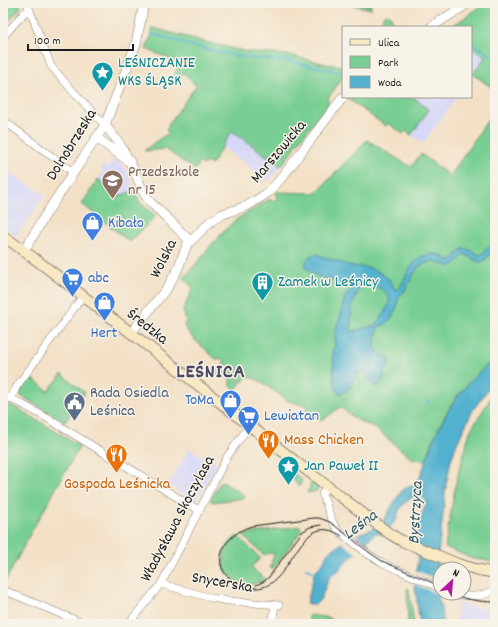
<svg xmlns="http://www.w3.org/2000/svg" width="498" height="627" font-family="Dekko,sans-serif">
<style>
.built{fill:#d7d7f8}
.green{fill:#79cf93;stroke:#4a7658}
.forest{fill:#62b27d;stroke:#3f674c}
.water{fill:#51b1cf;stroke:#366676;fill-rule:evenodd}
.pier{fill:#f3e1c7}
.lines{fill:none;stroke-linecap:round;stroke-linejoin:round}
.stream{stroke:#51b1cf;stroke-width:2}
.minor-casing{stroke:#887e72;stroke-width:8}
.tertiary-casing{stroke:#887e72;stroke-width:10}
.secondary-casing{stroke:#887e72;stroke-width:12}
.minor{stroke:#fff;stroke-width:7}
.tertiary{stroke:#fff;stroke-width:9}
.secondary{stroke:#f8e8c3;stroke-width:10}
.tram{stroke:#1c1c1c;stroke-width:1}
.labels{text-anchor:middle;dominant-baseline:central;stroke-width:3;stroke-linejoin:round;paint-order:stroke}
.culture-label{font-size:16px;fill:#0d838f;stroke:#f7f3e8;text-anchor:start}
.street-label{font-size:16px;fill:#1c1c1c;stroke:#f7f3e8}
.education-label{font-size:16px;fill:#785e54;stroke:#f7f3e8;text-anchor:start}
.shop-label{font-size:16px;fill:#366cbe;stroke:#f7f3e8;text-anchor:start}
.service-label{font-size:16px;fill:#4e5e75;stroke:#f7f3e8;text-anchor:start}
.food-label{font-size:16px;fill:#c56008;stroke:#f7f3e8;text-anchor:start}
.water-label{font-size:17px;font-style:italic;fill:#315864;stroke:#f7f3e8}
.district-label{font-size:20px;font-weight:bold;letter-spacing:1px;fill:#4d4962;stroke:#f7f3e8}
</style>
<rect width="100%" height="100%" fill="#f7f3e8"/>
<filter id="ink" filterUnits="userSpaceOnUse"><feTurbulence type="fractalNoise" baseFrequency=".025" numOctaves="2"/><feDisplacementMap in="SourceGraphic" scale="8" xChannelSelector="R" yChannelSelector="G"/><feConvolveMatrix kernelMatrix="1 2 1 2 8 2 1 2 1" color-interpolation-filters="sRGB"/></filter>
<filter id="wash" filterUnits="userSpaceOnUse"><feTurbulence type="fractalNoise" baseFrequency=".012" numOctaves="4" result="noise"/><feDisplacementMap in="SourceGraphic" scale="16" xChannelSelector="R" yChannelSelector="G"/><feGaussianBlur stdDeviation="0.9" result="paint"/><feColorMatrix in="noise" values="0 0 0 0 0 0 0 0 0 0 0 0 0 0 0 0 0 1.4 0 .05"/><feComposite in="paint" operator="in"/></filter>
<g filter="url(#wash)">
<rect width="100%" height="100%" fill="#f3e1c7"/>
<path class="built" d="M471 47 485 57 471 77Z
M413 97H457L423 143 411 135 429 110Z
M232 131 281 166 268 181 222 147Z
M114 159 125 168 140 203 156 216 130 242 82 204 101 175 102 172V168L103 165 108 168Z
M3 169 45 195 16 236 3 226Z
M189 449 217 464 196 501H195L168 485Z
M457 604 480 608 495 607V624H456Z"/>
<path class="green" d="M3 3H19L21 7 3 28Z
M486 3H495V90L473 74 485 57 471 47V27H451Z
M386 14C392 15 394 22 392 27H382L383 24 382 19 383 16Z
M153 28 201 41 248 52 288 55 326 64 343 66V77L328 98V105L296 145 294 149 281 166 232 131 211 165 206 162 204 165 199 162 195 170 165 149 144 151 155 142 169 133 166 130 169 126 168 125 196 86 183 73 177 81 173 79 180 63 146 49 151 36Z
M351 97H413L429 110 411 135 406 131 403 134 388 123 386 126 348 99Z
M495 109V359L490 363 458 395 446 414 436 434 426 461 411 458 374 427 363 423 353 417 340 407 324 419 320 420 304 412 308 406 288 401 260 381 247 376 243 382 224 367 225 366 224 363V361L221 358 218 359H216L192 337 184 326 186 321 183 310 193 288 184 278 214 242 234 221 270 199 273 201 278 196 275 194 277 192 316 193 367 140 411 167 421 154 450 176Z
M98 179 108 187 110 190 116 195H122L135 190 140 203 156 216 130 242 82 204Z
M222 367 241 383 235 390 230 385C231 380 229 378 225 376L220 377 217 374Z
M62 374 85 393 65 422 21 396C20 388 25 383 30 377L48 391Z
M495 394V562L473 559 445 547 456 482 470 431 492 396Z
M3 402 17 408 80 446 52 495V496L31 532 4 584Z
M294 473 302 480 300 486 297 485 292 476Z
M311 480 319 485 317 491 308 493 307 492 310 487Z
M221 481 245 496 244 498 212 502 211 499Z
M300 526 301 531 273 569 270 568 274 554 269 553 264 555 242 535Z
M238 536 260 558 251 568 265 579C235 599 204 557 238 536Z
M407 588 409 589 414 624H408Z
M309 615 330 618 332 624H309Z"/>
<path class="forest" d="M342 3H371V9Z"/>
<path class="water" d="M495 240V247L485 260 480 262 476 261 465 254 454 265 451 267 434 261 423 264 418 267 404 292 398 298C398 306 394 317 387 323 386 324 383 325 381 326H380L377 330 378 331C374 338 376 340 375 347L379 353 390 359 388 368 384 371C385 377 382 381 378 386H373C368 381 370 373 362 371L358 373 350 388 342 393H340L337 391 334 382 333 354 335 343V330L340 318 345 296 352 288 353 283 344 285 315 275 307 269 305 265C307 259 309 255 316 254L351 266 370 268 377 271 389 279 393 287 397 290C402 287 402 282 405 277 411 264 423 250 439 255 442 256 446 259 450 261L452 260 462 249C469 247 474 253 481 255ZM361 284C372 285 391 288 389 303 387 311 378 322 374 327L372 326 353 331 351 329 352 305Z
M495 359V383L491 385 473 410 457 443 451 460 447 480 446 484 443 515 437 562 438 596 441 607 443 624H420L415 587 418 556V525L426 503C425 502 423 498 422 497 415 491 399 507 398 514 397 516 397 518 397 520L391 526 383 536 379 534 376 533 367 541V544L353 555 336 573 330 576 320 600 315 605 307 603 314 574 317 569 323 563 327 553 356 535 372 529 381 522 386 517 393 504 401 492 408 486H416C424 469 429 451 436 434 450 404 468 379 495 359Z"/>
<path class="pier" d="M354 534 369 545 357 554 341 542Z
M415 570 439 580 440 595 414 584Z"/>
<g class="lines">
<path class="stream" d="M445 27 449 26 450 27
M152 34 193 46 246 58 290 61 320 68 343 72
M471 42 495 58
M427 402 429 403
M306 568 317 574"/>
</g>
</g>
<g filter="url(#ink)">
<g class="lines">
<defs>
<path id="minor" d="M27 3 51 66 70 88 97 117 105 125
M3 37 24 13 30 10
M3 120 74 173
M3 395 20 403 45 417 193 507 200 510
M11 399 17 386 83 296
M327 487 322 493 332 521 337 529 341 533 368 554 381 562 398 570 440 588
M161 584 212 598 228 601 279 605
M3 590 85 624
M453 593C469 598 481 597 495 590
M128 624 161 584 227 457 249 426
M272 624 275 605"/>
<path id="tertiary" d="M431 27 469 3
M105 125 119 143 130 162 144 193 150 202 165 216 190 241
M97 138 127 160
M24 250 38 228 44 217 105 125 136 44 144 3
M131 333 167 288 177 271 187 245 211 221 223 214 247 206 269 192 283 176 343 97"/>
<path id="secondary" d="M3 236C44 264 82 296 122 326 212 395 299 466 390 534L402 541 458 564 475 569 495 573"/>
</defs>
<use href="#minor" class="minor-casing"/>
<use href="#tertiary" class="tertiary-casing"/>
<use href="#secondary" class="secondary-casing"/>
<use href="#minor" class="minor"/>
<use href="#tertiary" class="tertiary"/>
<use href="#secondary" class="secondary"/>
<path class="tram" d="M342 536C300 508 294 579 263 587 256 589 249 588 242 585 205 571 221 535 252 526L314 518H319L330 522 370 553 382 561 440 586
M256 585 263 582 269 577 302 532 310 527 321 525
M449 593C464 599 479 602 495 602"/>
</g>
</g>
<defs>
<symbol id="sight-pin" viewBox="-11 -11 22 30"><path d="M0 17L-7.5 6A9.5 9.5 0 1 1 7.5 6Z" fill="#0f9aa8" stroke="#f7f3e8"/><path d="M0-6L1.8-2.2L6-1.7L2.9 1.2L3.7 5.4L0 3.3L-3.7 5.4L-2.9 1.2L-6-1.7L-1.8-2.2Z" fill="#fff"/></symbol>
<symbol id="school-pin" viewBox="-11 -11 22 30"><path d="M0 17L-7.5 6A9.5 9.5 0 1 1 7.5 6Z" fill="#8d6e63" stroke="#f7f3e8"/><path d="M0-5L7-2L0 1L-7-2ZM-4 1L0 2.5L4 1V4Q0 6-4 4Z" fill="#fff"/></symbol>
<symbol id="shop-pin" viewBox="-11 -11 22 30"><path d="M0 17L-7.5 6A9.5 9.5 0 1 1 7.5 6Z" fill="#3f7fe0" stroke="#f7f3e8"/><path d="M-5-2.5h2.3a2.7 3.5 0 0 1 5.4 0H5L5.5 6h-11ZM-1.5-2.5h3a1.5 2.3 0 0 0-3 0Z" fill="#fff"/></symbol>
<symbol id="supermarket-pin" viewBox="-11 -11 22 30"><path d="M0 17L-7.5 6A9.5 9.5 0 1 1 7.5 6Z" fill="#3f7fe0" stroke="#f7f3e8"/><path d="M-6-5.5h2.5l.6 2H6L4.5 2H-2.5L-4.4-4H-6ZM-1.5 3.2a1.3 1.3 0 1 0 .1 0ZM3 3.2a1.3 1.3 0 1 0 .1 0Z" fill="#fff"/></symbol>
<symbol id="building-pin" viewBox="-11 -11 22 30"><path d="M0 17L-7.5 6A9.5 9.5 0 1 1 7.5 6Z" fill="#0f9aa8" stroke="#f7f3e8"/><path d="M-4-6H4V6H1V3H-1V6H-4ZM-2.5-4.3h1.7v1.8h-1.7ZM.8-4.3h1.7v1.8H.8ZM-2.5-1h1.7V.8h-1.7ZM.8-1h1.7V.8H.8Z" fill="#fff"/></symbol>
<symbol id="civic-pin" viewBox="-11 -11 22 30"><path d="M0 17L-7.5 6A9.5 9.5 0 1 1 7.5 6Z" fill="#5c6f8a" stroke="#f7f3e8"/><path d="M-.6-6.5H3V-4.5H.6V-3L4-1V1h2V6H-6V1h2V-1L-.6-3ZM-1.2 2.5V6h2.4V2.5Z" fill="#fff"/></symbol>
<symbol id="restaurant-pin" viewBox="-11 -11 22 30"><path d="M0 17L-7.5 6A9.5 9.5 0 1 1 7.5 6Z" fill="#e8710a" stroke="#f7f3e8"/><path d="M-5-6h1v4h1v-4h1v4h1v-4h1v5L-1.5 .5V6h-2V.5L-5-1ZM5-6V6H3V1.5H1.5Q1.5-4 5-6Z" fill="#fff"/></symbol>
</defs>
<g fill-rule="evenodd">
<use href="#sight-pin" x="90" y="60" width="25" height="34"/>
<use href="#school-pin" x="100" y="168" width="25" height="34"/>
<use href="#shop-pin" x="80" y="210" width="25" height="34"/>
<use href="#supermarket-pin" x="60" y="266" width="25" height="34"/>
<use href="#building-pin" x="250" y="270" width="25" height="34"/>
<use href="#shop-pin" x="92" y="290" width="25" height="34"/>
<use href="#shop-pin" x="218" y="388" width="25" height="34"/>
<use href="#civic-pin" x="62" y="390" width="25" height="34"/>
<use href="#supermarket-pin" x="236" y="404" width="25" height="34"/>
<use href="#restaurant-pin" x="256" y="428" width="25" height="34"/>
<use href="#restaurant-pin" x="104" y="442" width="25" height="34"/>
<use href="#sight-pin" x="276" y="454" width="25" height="34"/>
</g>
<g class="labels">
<g class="culture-label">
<text x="118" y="63">LEŚNICZANIE<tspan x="118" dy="18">WKS ŚLĄSK</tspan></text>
<text x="278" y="282">Zamek w Leśnicy</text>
<text x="304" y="466">Jan Paweł II</text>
</g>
<g class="street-label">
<text transform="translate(72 145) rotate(-58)">Dolnobrzeska</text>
<text transform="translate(279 152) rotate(-50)">Marszowicka</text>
<text transform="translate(164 259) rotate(-63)">Wolska</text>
<text transform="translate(147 327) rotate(38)">Średzka</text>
<text transform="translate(178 519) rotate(-62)">Władysława Skoczylasa</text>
<text transform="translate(222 583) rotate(10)">Snycerska</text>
</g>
<g class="education-label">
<text x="128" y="172">Przedszkole<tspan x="128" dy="18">nr 15</tspan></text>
</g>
<g class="shop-label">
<text x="108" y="223">Kibało</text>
<text x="88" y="278">abc</text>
<text x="104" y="333" text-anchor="middle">Hert</text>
<text x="214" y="400" text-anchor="end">ToMa</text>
<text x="264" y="416">Lewiatan</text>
</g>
<g class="service-label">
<text x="90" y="393">Rada Osiedla<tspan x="90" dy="18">Leśnica</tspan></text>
</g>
<g class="food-label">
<text x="284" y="440">Mass Chicken</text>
<text x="117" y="484" text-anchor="middle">Gospoda Leśnicka</text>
</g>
<g class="water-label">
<text transform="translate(417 513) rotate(-87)">Bystrzyca</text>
<text transform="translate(361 526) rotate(-37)">Leśna</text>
</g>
<g class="district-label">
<text x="211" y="373">LEŚNICA</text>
</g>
</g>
<rect width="498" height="627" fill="none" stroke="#f7f3e8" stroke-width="16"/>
<rect x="342" y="26" width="130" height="72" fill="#f7f3e8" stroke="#9f9d96"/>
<rect x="350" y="39" width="20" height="6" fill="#f8e8c3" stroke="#9f9d96"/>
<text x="378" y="46" font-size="12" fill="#1c1c1c">Ulica</text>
<rect x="350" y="56" width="20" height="12" fill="#79cf93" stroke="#9f9d96"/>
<text x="378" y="66" font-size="12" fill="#1c1c1c">Park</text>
<rect x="350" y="76" width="20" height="12" fill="#51b1cf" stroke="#9f9d96"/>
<text x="378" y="86" font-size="12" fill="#1c1c1c">Woda</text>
<g transform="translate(452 581) rotate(26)"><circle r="19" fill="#f7f3e8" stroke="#9f9d96"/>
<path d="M0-3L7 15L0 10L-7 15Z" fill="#b5179e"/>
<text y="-6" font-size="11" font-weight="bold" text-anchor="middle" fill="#1c1c1c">N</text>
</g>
<path d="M28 44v6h105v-6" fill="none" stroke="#1c1c1c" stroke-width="2"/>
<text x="34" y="44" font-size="12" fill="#1c1c1c" stroke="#f7f3e8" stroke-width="3" paint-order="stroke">100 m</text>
</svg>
